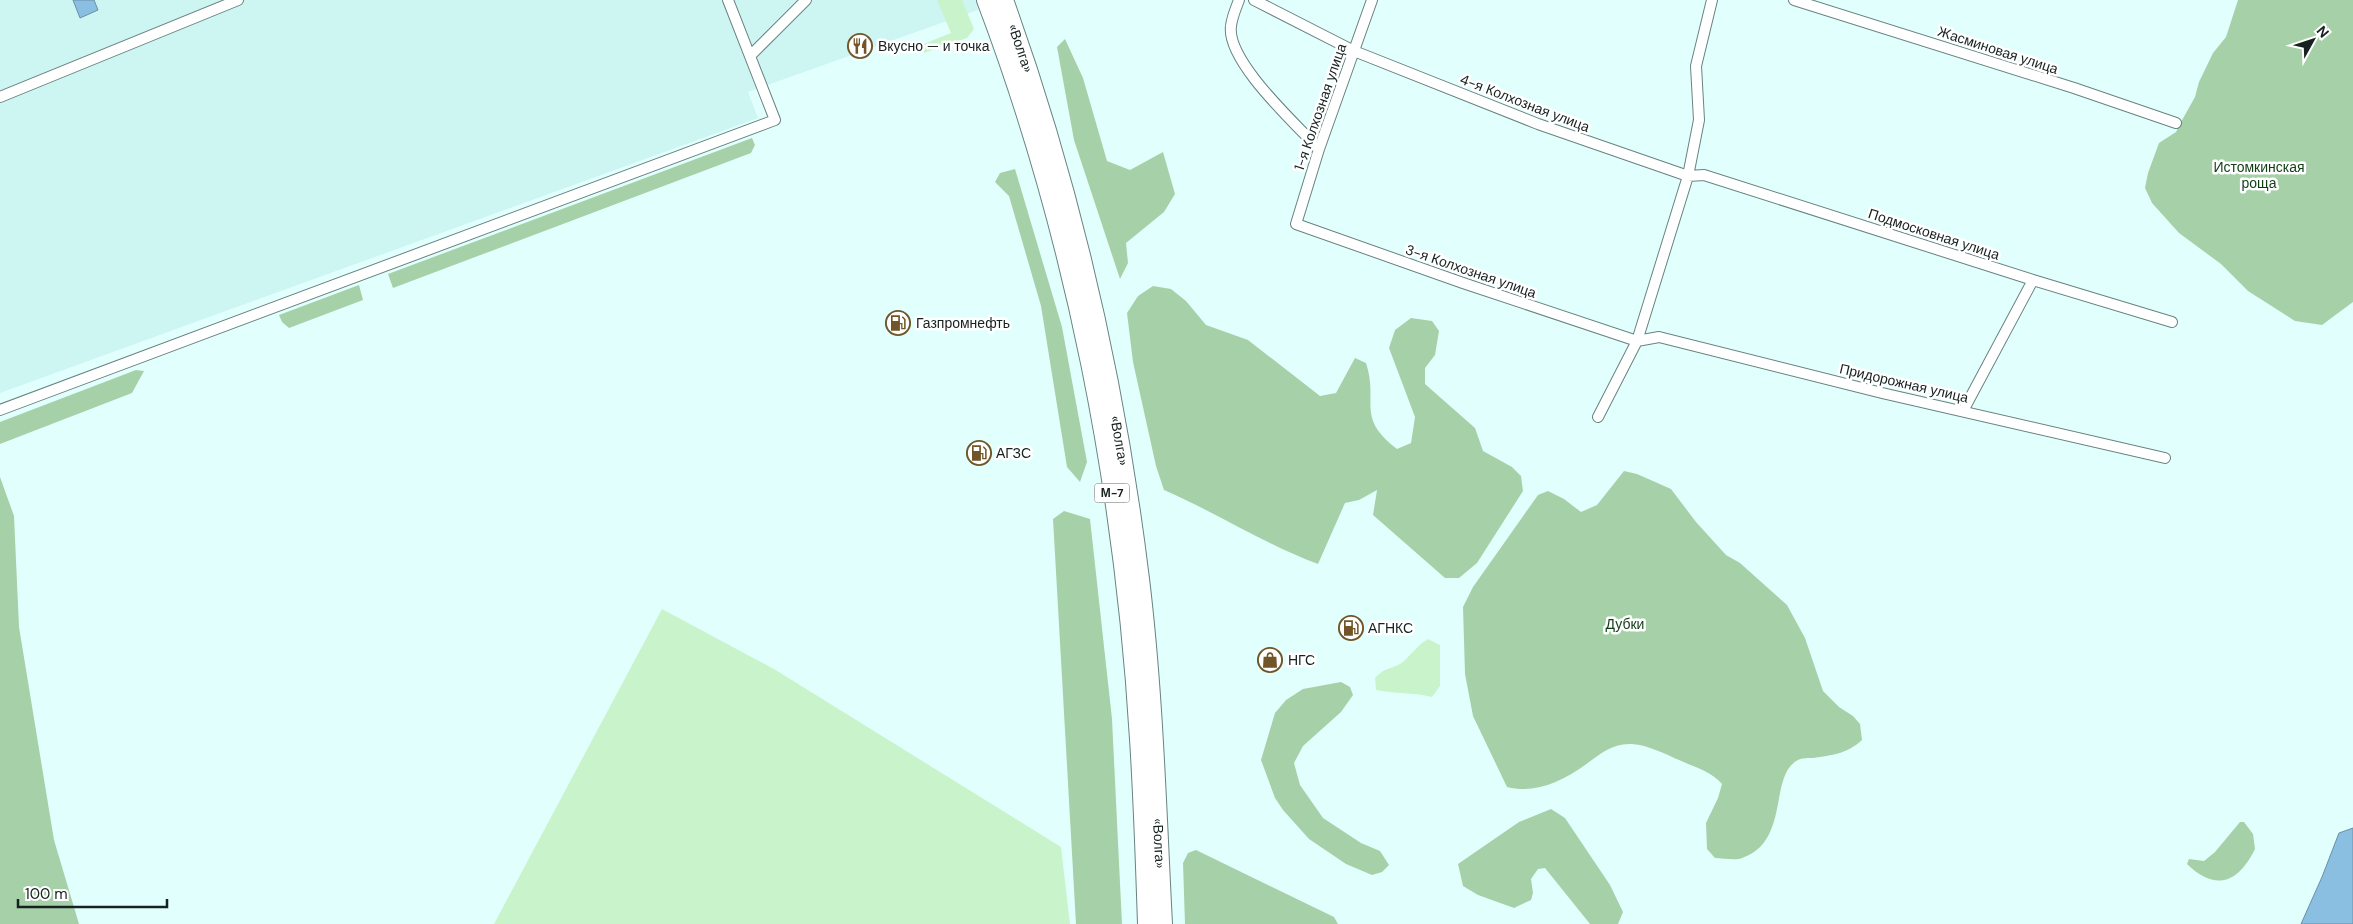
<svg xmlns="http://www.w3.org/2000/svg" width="2353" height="924" font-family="'DM Sans',sans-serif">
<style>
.built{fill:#cdf5f2}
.green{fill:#c9f4cb}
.forest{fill:#a6d1a8}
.water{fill:#8bbfe1;stroke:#6890a7}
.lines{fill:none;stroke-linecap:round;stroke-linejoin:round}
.street-casing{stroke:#688381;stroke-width:12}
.highway-casing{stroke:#688381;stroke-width:20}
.street{stroke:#fff;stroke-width:10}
.highway{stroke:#fff;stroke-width:18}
.labels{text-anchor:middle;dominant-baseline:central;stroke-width:5;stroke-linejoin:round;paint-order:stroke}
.shield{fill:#fff;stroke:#5c6463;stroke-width:1}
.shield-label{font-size:12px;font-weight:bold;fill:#162120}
.poi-label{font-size:14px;fill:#162120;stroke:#fff;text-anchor:start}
.street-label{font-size:14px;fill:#162120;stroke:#fff}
.park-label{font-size:14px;fill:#0f3d16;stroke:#fff}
</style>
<rect width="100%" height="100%" fill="#e1fffd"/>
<path class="built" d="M0 0H983L986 7 748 92 758 118 0 393Z"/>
<path class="green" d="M937 0H962L974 29 967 38 924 53 921 45 951 33Z
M662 609 774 669 1061 847 1070 924H494Z
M1428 639 1440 645V686L1432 697C1413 692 1395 694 1376 690L1375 678C1386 667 1388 670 1400 664 1410 657 1417 645 1428 639Z"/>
<path class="forest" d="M2238 0H2353V302L2322 325 2295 321 2248 291 2221 264 2179 233 2152 203 2145 188 2148 173 2159 143 2176 132 2181 122 2195 97 2199 82 2213 53 2226 37Z
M1065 39 1083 78 1107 161 1130 170 1163 152 1175 194 1164 212 1126 243 1128 263 1120 279 1074 140 1057 47Z
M752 138 755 145 751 153 393 288 388 274Z
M1015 169 1062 327 1087 462 1080 482 1067 467 1041 306 1009 196 995 182 1000 173Z
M359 285 363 300 289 328 282 322 279 315Z
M1153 286 1171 289 1186 301 1206 325 1248 340 1320 396 1336 393 1355 358 1366 363C1379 403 1355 417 1397 449L1411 443 1415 417 1389 348 1395 330 1411 318 1432 321 1439 331 1435 355 1425 368V384L1475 428 1483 451 1512 467 1521 476 1523 491 1477 563 1459 578H1445L1373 515 1377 490 1359 500 1345 503 1318 564C1264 544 1217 513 1164 490L1156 466 1133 362 1127 313 1138 296Z
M136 370 144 371 132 393 0 444V422Z
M1624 471 1637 474 1671 489 1696 522 1726 555 1740 563 1787 605 1805 638 1823 691 1839 707 1853 716 1860 724 1862 740C1847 754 1832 755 1813 758 1809 758 1802 758 1798 760 1768 775 1791 841 1742 858 1735 861 1723 858 1715 858L1707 849 1706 823 1718 798 1722 784C1711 771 1694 767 1679 760 1665 754 1648 745 1632 744 1612 743 1600 754 1585 765 1561 782 1535 794 1507 787L1473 716 1465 674 1463 607 1473 587 1538 495 1548 491 1564 499 1581 512 1597 505Z
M0 477 14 516 19 627 54 840 79 924H0Z
M1064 511 1090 519 1112 719 1122 924H1076L1053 519Z
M1341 682 1350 687 1353 695 1341 712 1303 746 1294 763 1300 785 1323 818 1361 843 1380 851 1389 865 1382 872 1372 875 1346 864 1309 839 1283 810 1275 798 1261 760 1275 713 1286 700 1303 689Z
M1551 809 1565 818 1610 885 1623 912 1618 924H1590L1545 868 1538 869 1531 879 1533 893 1531 900 1514 908 1478 895 1463 886 1458 864 1519 822Z
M2240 822H2244L2253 834 2255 849C2238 883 2216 892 2187 864L2189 859 2204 861 2215 852Z
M1196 850 1334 917 1338 924H1185L1183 863 1188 853Z"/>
<path class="water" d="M73 0H94L98 10 80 18Z
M2353 828V924H2301L2322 877 2339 833Z"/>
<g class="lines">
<defs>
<path id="street" d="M1239 0C1236 8 1232 17 1231 26 1226 61 1296 124 1319 149
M1254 0 1354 51 1538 124 1688 176 1704 175 2033 280 2172 322
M1372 0 1319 149 1296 224 1463 283 1637 341 1659 337 1882 393 2165 458
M1794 0 2074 88 2176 123
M750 56 806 0
M0 97 238 0
M0 410 775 120 728 0
M1963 411 2033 280
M1598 417 1637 341 1688 176 1699 120 1696 66 1712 0"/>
<g id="highway">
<path d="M986 0C1075 235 1124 489 1139 739 1143 801 1145 863 1147 924"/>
<path id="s1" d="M1004 0C1071 186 1116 383 1140 579 1154 694 1157 809 1163 924"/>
</g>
</defs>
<use href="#street" class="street-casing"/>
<use href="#highway" class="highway-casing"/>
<use href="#street" class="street"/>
<use href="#highway" class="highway"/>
</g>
<defs>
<symbol id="restaurant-ring" viewBox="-11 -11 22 22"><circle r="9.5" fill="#fff" stroke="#715528" stroke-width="1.5"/><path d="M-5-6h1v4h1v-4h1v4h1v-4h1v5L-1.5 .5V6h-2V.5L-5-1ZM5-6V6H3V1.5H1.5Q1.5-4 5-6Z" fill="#715528"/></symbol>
<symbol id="fuel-ring" viewBox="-11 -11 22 22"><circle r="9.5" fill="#fff" stroke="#715528" stroke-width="1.5"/><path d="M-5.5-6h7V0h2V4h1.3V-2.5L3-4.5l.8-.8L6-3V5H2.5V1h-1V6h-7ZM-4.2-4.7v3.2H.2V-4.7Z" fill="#715528"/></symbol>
<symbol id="shop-ring" viewBox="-11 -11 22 22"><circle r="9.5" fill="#fff" stroke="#715528" stroke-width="1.5"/><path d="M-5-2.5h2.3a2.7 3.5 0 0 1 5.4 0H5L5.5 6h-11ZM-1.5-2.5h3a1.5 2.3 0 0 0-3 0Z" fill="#715528"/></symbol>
</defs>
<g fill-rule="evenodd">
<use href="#restaurant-ring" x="846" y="32" width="28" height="28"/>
<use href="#fuel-ring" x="884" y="309" width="28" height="28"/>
<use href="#fuel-ring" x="965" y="439" width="28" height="28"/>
<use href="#fuel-ring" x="1337" y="614" width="28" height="28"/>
<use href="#shop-ring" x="1256" y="646" width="28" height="28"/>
</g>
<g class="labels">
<rect class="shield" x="1094.5" y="483.5" width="35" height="19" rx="4"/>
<g class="shield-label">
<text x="1112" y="493">М-7</text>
</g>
<g class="poi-label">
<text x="878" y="46">Вкусно — и точка</text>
<text x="916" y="323">Газпромнефть</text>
<text x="996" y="453">АГЗС</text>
<text x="1368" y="628">АГНКС</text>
<text x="1288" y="660">НГС</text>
</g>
<g class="street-label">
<text stroke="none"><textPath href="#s1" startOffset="51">«Волга»</textPath></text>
<text transform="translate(1998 50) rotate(18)">Жасминовая улица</text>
<text transform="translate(1525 103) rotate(21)">4-я Колхозная улица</text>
<text transform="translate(1320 107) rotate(-71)">1-я Колхозная улица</text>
<text transform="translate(1934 234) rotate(18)">Подмосковная улица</text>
<text transform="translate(1471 271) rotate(19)">3-я Колхозная улица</text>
<text transform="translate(1904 383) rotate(13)">Придорожная улица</text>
<text stroke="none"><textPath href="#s1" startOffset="456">«Волга»</textPath></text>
<text stroke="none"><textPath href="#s1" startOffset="861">«Волга»</textPath></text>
</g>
<g class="park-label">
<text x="2259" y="167">Истомкинская<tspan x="2259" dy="16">роща</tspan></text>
<text x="1625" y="624">Дубки</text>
</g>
</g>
<g transform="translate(2313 40) rotate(50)" stroke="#ffffff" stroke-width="4" paint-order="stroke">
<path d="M0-4L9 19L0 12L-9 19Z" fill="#162120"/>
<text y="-8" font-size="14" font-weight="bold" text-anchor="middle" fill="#162120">N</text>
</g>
<path d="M18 899v8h149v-8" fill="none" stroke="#162120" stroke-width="2.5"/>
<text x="25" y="899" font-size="15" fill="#162120" stroke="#ffffff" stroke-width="4" paint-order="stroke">100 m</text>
</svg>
